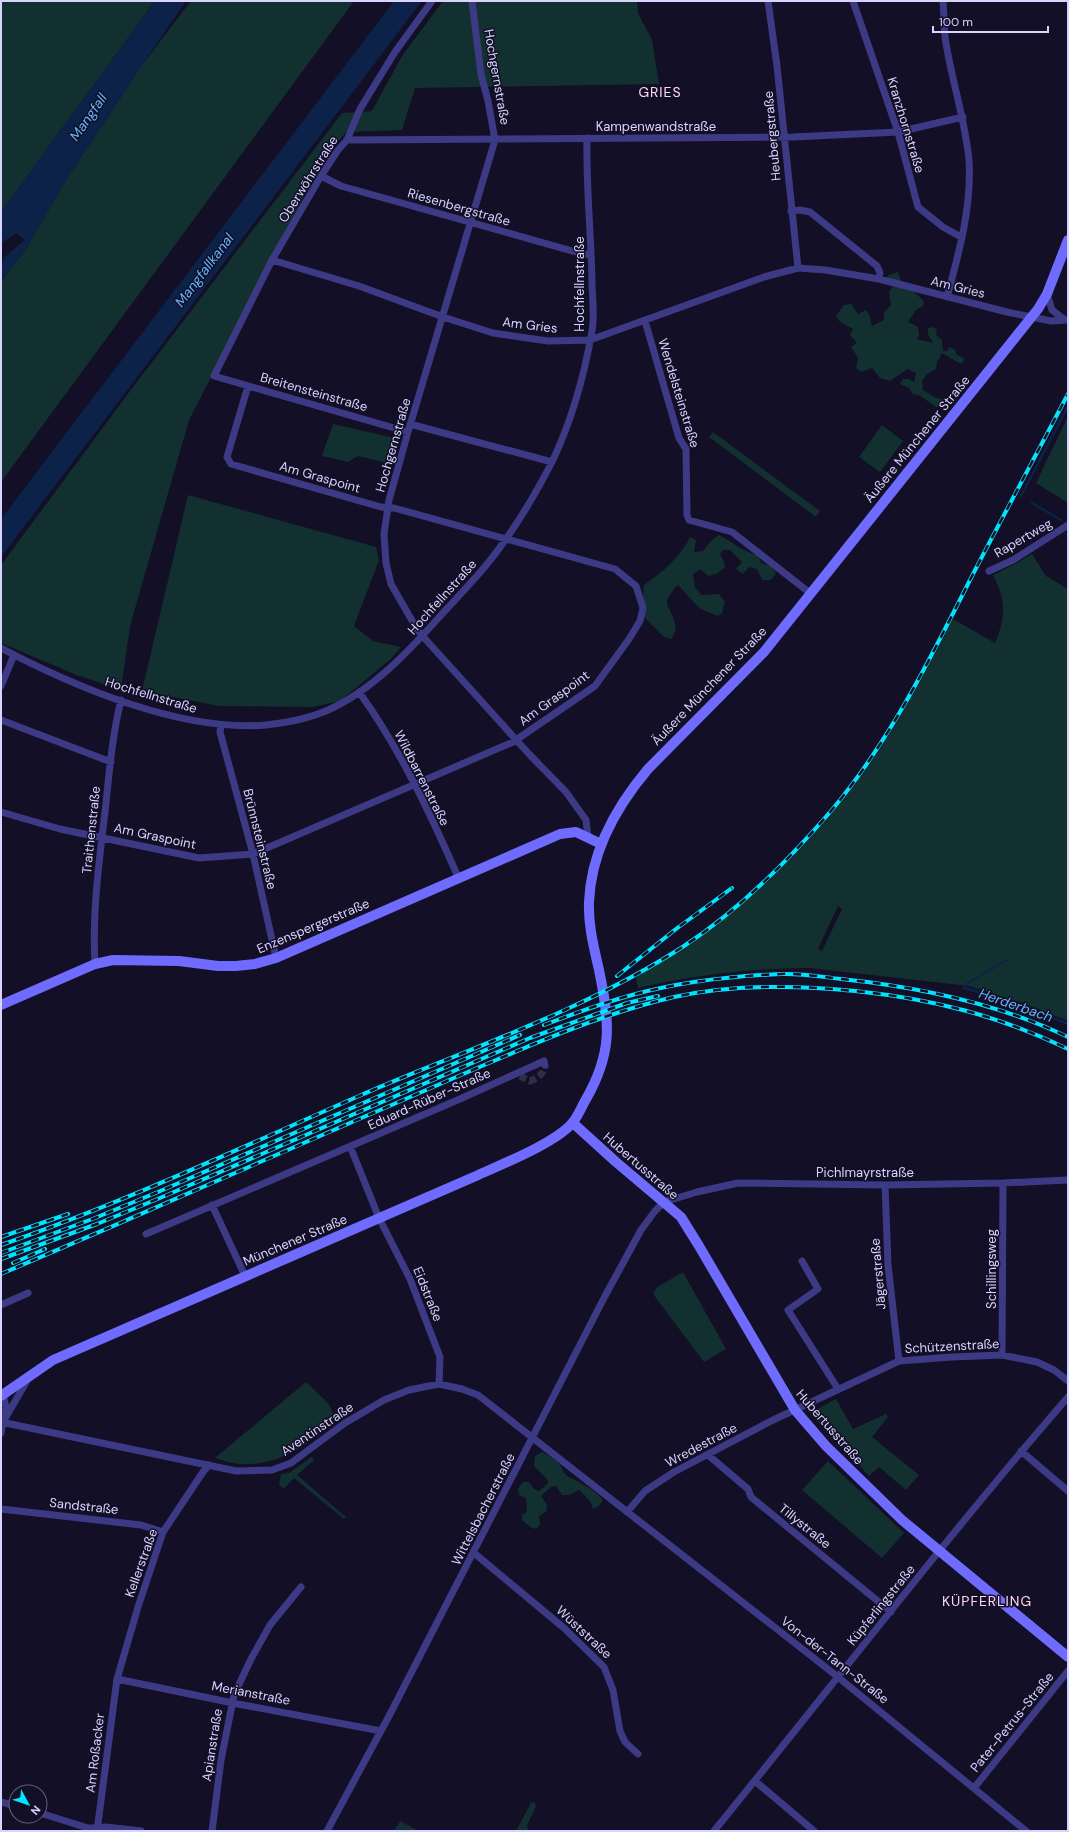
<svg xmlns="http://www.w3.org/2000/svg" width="1069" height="1832" font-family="'DM Sans',sans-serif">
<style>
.green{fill:#12302f;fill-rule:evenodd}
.water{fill:#0c2248}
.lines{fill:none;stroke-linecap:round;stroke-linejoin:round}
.stream{stroke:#0c2248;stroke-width:2.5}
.street-tunnel{stroke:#312d47;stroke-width:7;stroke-dasharray:7 3.5;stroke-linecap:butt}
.street{stroke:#3d3a85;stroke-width:7}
.secondary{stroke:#6f6bff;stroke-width:10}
.rail-casing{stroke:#00e5ff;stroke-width:4}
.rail{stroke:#130f26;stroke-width:2.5;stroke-dasharray:8;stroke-linecap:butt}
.labels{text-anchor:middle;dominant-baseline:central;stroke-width:3;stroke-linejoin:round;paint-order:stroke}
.street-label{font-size:13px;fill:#d9d4ff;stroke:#130f26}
.neighbourhood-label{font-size:14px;letter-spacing:1px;fill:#ffd6f0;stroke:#130f26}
.water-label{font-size:14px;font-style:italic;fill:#62b6ff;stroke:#130f26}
</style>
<rect width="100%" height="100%" fill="#130f26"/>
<path class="green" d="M1 1H155L1 212Z
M191 1H354L1 482V282L23 253 68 177 142 65Z
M443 1H637L638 13 652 40 659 84 415 88 402 130 346 132 324 158 189 420 130 626 121 689 79 676 1 643V565L130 391 342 113 372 111 402 56Z
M898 272 903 289 913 291 924 301 923 306 916 310 908 322 918 327 919 336 917 339 933 343 928 334V328L932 327 937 329 936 335 942 340 943 351H947L950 347 955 350 957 355 964 358V361L961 364 942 353 937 362 936 369 927 374 922 381 923 390 936 398 942 399 943 407H936L919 395 913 394 909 388 900 384 903 379H909L914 382 916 373 908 369 890 381 880 378 872 368 861 372 856 368 858 358 851 347 857 343 850 335 853 329 840 322 836 316 844 305 851 304 858 314 866 310 870 316 872 326 884 320V313L891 305 889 292 893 286 887 276Z
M1068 416V503L1036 483Z
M333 424 399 439 391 464 358 456 348 462 322 456Z
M882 425 903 441 880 472 859 457Z
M713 432 820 511 816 517 709 437Z
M188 495 376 547 379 560 354 626 373 641 401 647 391 659 340 701 313 707 219 706 142 691Z
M719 535C734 543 742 551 759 556L761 563 771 566 776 573 771 580H762L757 569 749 567 743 574 736 569 742 562 730 550H723L720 554 724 562 725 568 716 574 708 576 700 569 693 574 695 587 701 595 719 594 725 602 722 613 718 616 699 608 678 585C656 607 674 606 676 630L671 639 663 636 644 617 643 597 644 585C662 572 680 558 690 537L696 540 694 552 703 551 711 541Z
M1032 554 1046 576 1068 589V1021L1023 1003 969 986 810 968C752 968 694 975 638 988L636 978C671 954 708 932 740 905 797 857 850 799 889 735 912 698 933 658 953 619L995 643C1006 617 1006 600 993 575L1015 564ZM838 906 842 909 822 951 818 949Z
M683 1272 726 1349 704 1362 653 1294 656 1288Z
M306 1382 328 1403 337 1420C304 1444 284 1466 239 1464 231 1463 223 1460 215 1458Z
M836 1399 853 1429 886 1414 888 1417 872 1437 919 1475 906 1490 879 1467 869 1476 810 1413Z
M542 1452C547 1455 553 1458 558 1462 562 1467 563 1474 569 1477 582 1484 593 1488 603 1500L600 1505 593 1509 590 1501 579 1490 569 1495H562L556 1486 551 1487 541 1496 547 1505 546 1512 539 1516 540 1525 536 1529 530 1527 522 1520V1515L527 1512 526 1498 519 1495 518 1489 523 1482H529L534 1489 539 1491 548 1483 547 1479 534 1466 535 1456Z
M312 1457 314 1460 297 1475 346 1517 344 1519 294 1478 283 1489 279 1484 281 1474 289 1473Z
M828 1461 904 1533 882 1558 802 1490Z
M534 1802 536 1806 527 1826 529 1831H516L531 1803Z
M400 1821 419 1831H394Z"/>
<path class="water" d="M155 1H186L142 65 68 177 23 253 1 282C1 253 4 258 25 240L16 233 1 243V212Z
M394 1H422L1 557V519Z"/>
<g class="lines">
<path class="stream" d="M1021 496 1068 406
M1032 503 1061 520
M982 974 1007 960
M978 977 967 984 964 988 1023 1005 1068 1024"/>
<path class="street-tunnel" d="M520 1076 530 1081C538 1078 544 1074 545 1065"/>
<path class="street" d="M472 1 481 74 488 101 495 140 408 432 389 500 384 534 386 563 391 584 418 631 529 754 566 792 586 820 588 837
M768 1 777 66 798 268
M853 1 898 132 918 207 943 227 961 237
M943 1C944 13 944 25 945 37 951 79 965 118 969 160 972 206 959 253 947 297
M347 140 793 137 898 132 963 117
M321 176 341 186 583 254 591 255
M791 211 800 210 810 212 877 266 880 273 879 279
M272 260 359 286 443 317 493 333 548 341 590 340 764 277 798 268 825 270 879 279 1007 312 1051 321 1068 320
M1047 294 1052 310 1065 320
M645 321 679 438 686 449 687 515 689 520 732 532 810 593
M410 424 552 462
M408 432 214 376 272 260 321 176 338 150 347 140 360 109 395 52 432 1
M989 571 1013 560 1068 525
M1 648C75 687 181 732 266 725 286 723 307 719 326 711 372 691 409 651 442 614 456 599 470 584 483 569 510 537 533 499 552 462 572 420 584 377 592 331 595 315 592 297 592 281 591 233 586 186 587 138
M1 686 14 655
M359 692C399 747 431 815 458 877
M1 720 111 762
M221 725 220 732 253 854 276 958
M1 812 60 829 199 858 253 854 513 742 595 686 629 639 640 621 643 608 636 586 615 569 394 508 381 507 231 464 227 457 248 386
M95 964C92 914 99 862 105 812 109 775 112 736 121 700
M350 1146 379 1218 410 1279 440 1357 439 1384
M885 1185 888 1265 899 1361
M212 1205 245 1276
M146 1234 460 1099 544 1061 545 1065
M802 1261 818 1289 788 1310 838 1389
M1 1305 28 1293
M1002 1355 1003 1183
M1 1422 236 1471 272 1470 291 1463 345 1423 384 1400 409 1390 439 1384 462 1389 478 1395 833 1673 1026 1831
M3 1422 28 1379
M1 1433 6 1407 3 1395
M1021 1451 1068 1491
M708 1455 748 1489 751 1497 891 1612
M1 1509 141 1525 163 1532
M627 1512 645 1491 674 1472 771 1421 899 1361 952 1357 1002 1355 1037 1362 1054 1370 1068 1381
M474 1553 564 1628 604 1667 613 1690 620 1731 625 1742 638 1754
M117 1679 238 1704 381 1731
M755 1781 814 1831
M974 1788 1068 1671
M1 1802 16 1806
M40 1813 88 1828 106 1827 141 1831
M97 1831 117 1679 138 1607 163 1532 203 1472 209 1465
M212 1831 221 1760 234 1695 251 1659 270 1625 301 1587
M327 1831 389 1716 605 1296 641 1230 655 1211 664 1202 697 1192 738 1183 885 1185 1003 1183 1068 1180
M714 1831C832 1686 946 1538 1068 1397"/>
<path class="secondary" d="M1 1005 95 964 113 960 179 961 218 966H236L255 964 276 958 560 834 576 832 601 844
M573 1123 616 1162 681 1217 699 1246 795 1410 826 1446 902 1520 1068 1657
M1 1396 53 1360 476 1176C500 1165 558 1142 573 1122 578 1116 581 1108 585 1101 613 1053 610 1023 599 970 594 948 588 925 589 902 591 851 616 807 648 769L764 652 1038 309 1047 294 1068 240"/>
<defs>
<path id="rail" d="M617 976 676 929 732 888
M544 1025C573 1014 602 1003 632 995 680 982 731 976 781 974 801 973 822 977 841 979 919 987 997 1003 1068 1037
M1 1237 68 1214
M1 1245C123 1203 240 1148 359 1096 467 1049 584 1011 684 946 739 910 788 861 831 811 890 741 930 659 971 578 1003 516 1036 455 1068 394
M1 1253 95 1218 158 1192 520 1035
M1 1259 97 1224 160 1198 530 1038 627 1003 658 996
M13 1263 45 1249
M1 1274C123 1222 245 1169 366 1116 413 1096 460 1075 508 1055 561 1032 617 1010 674 997 734 984 795 985 855 991 932 999 997 1015 1068 1049"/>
</defs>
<use href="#rail" class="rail-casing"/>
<use href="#rail" class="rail"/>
</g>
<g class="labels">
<g class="street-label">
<text transform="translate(497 77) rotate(80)">Hochgernstraße</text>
<text transform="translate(906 125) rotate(73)">Kranzhornstraße</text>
<text x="656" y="126">Kampenwandstraße</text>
<text transform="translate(772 136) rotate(-95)">Heubergstraße</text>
<text transform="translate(308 179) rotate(-58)">Oberwöhrstraße</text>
<text transform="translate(459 207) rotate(16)">Riesenbergstraße</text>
<text transform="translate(579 284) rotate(-90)">Hochfellnstraße</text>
<text transform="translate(958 287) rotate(14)">Am Gries</text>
<text transform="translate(530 325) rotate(7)">Am Gries</text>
<text transform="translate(314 392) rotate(16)">Breitensteinstraße</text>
<text transform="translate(679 393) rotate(73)">Wendelsteinstraße</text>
<text transform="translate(917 439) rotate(-51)">Äußere Münchener Straße</text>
<text transform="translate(393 445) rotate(-74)">Hochgernstraße</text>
<text transform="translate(320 477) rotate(16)">Am Graspoint</text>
<text transform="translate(1023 538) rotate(-30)">Rapertweg</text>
<text transform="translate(442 597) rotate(-48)">Hochfellnstraße</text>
<text transform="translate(709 686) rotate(-46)">Äußere Münchener Straße</text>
<text transform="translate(151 695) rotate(17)">Hochfellnstraße</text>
<text transform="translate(554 698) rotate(-36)">Am Graspoint</text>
<text transform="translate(422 778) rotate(63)">Wildbarrenstraße</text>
<text transform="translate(91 830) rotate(-84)">Traithenstraße</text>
<text transform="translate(155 836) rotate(12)">Am Graspoint</text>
<text transform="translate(260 839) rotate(76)">Brünnsteinstraße</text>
<text transform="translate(313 926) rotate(-23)">Enzenspergerstraße</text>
<text transform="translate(429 1099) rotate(-24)">Eduard-Rüber-Straße</text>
<text transform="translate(641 1166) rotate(41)">Hubertusstraße</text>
<text x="865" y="1172">Pichlmayrstraße</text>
<text transform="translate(295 1240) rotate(-23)">Münchener Straße</text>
<text transform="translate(991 1269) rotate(-90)">Schillingsweg</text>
<text transform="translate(878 1274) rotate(-95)">Jägerstraße</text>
<text transform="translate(428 1294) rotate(68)">Eidstraße</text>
<text transform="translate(952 1346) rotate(-3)">Schützenstraße</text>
<text transform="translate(830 1427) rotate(49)">Hubertusstraße</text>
<text transform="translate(317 1429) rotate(-34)">Aventinstraße</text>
<text transform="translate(701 1445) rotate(-28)">Wredestraße</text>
<text transform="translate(84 1506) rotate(6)">Sandstraße</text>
<text transform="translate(483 1509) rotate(-63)">Wittelsbacherstraße</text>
<text transform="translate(805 1526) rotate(39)">Tillystraße</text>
<text transform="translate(141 1563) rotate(-70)">Kellerstraße</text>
<text transform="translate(881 1605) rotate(-51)">Küpferlingstraße</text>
<text transform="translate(584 1632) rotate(43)">Wüststraße</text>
<text transform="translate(835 1660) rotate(38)">Von-der-Tann-Straße</text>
<text transform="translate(251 1693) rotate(11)">Merianstraße</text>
<text transform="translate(1012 1722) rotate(-51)">Pater-Petrus-Straße</text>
<text transform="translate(212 1745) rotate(-81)">Apianstraße</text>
<text transform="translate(95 1753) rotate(-83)">Am Roßacker</text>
</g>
<g class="neighbourhood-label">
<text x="660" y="92">GRIES</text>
<text x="987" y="1601">KÜPFERLING</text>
</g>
<g class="water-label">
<text transform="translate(88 117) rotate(-55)">Mangfall</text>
<text transform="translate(204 270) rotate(-53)">Mangfallkanal</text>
<text transform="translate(1016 1005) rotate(19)">Herderbach</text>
</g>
</g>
<rect width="1069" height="1832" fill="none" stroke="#d9d4ff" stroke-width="4"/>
<g transform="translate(28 1804) rotate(130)"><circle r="19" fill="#130f26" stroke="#625e7d"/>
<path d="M0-3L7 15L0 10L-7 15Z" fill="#00e5ff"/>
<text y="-6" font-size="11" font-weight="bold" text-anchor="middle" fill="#d9d4ff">N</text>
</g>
<path d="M933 26v6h115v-6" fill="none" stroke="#d9d4ff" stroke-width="2"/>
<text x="939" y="26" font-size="12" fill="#d9d4ff" stroke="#130f26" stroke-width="3" paint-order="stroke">100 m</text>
</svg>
